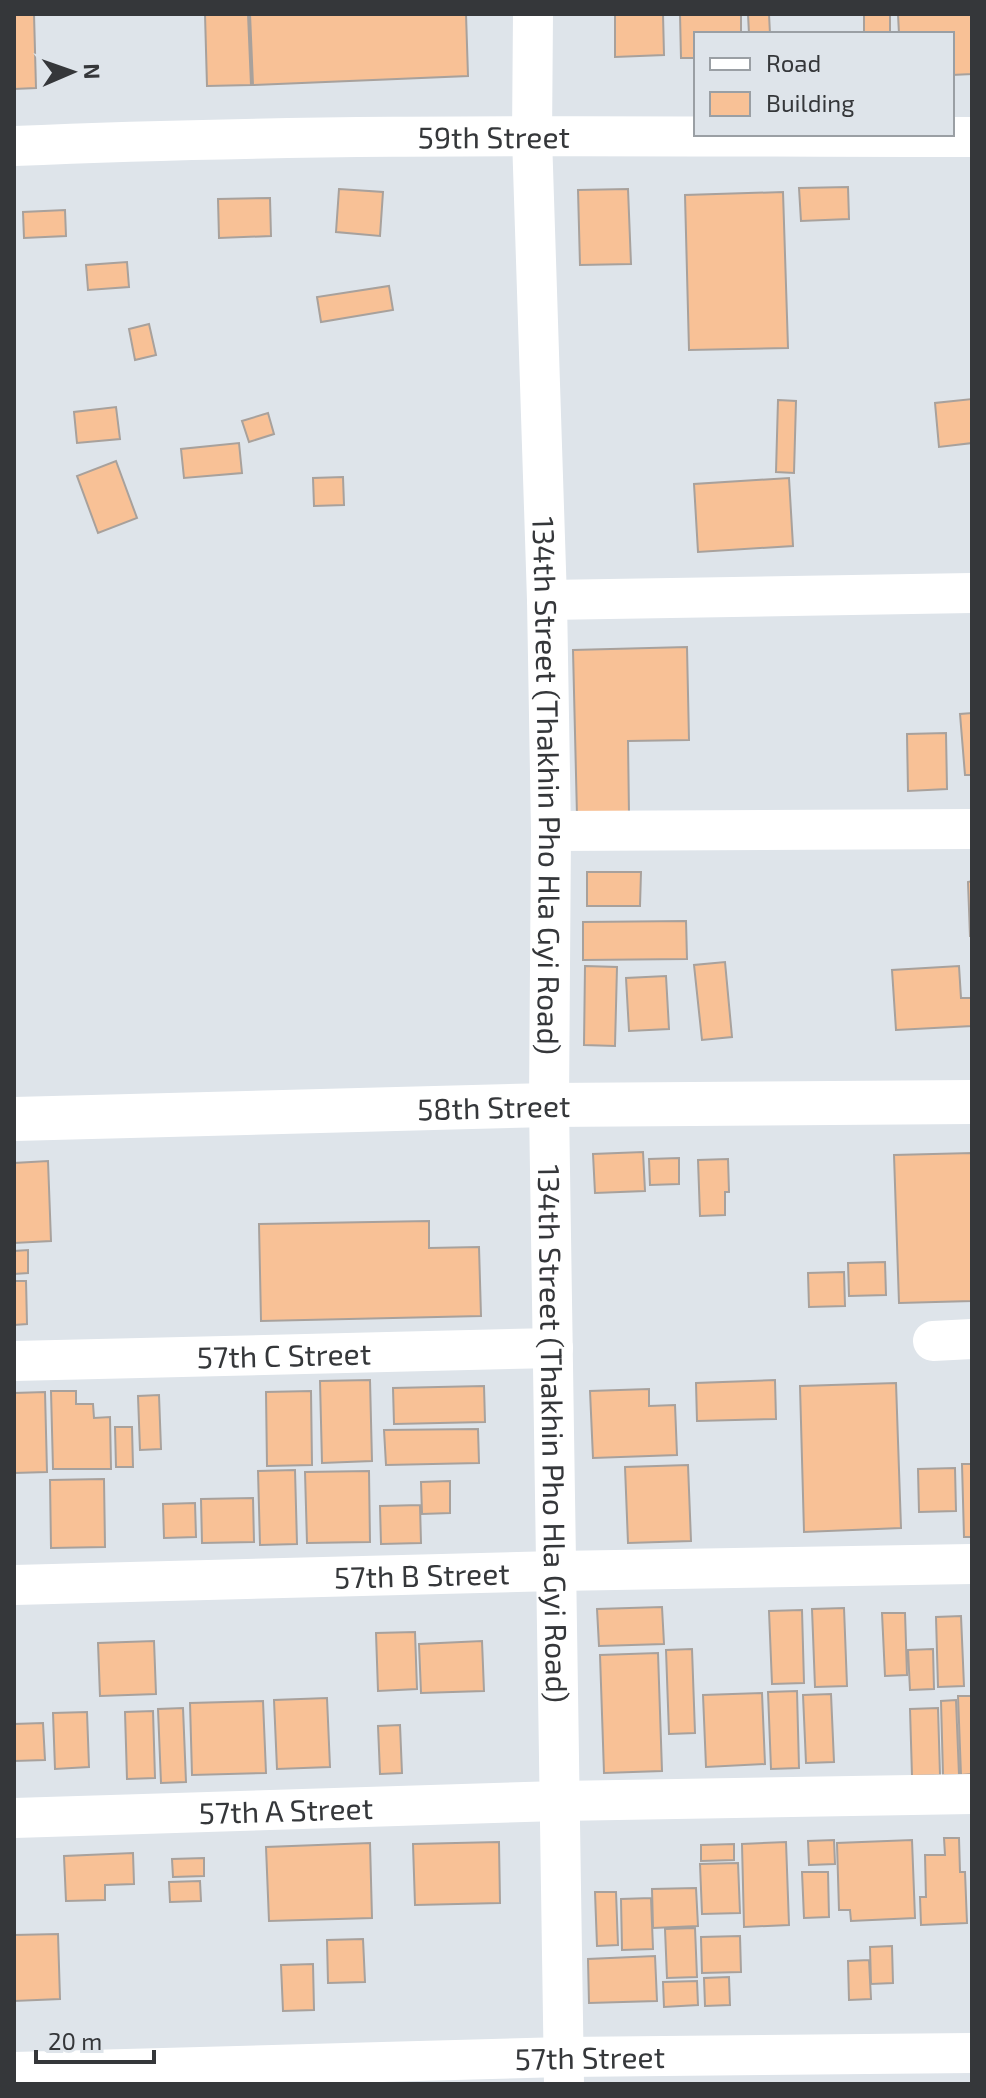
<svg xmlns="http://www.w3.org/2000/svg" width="986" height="2098" font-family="'Exo 2',sans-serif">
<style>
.building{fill:#f8c196;stroke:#a8a19c;stroke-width:2}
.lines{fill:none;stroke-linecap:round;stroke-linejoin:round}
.minor{stroke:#fff;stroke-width:40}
.secondary{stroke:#fff;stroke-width:44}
.labels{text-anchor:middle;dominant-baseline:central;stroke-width:6;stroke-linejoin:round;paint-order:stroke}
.street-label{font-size:30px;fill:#35373a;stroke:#dee4ea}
</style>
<rect width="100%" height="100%" fill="#dee4ea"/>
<path class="building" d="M14 14H34L36 88 14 89Z
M205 14H248L251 85 207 86Z
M250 14H466L468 76 253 85Z
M663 14 664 55 615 57V15Z
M680 14H741V34H696V58H681Z
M748 14H769L770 34H749Z
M864 14H890V34H864Z
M898 14H972V74L952 75V34H899Z
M848 187 849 219 801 221 799 188Z
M339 189 383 192 380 236 336 232Z
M628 189 631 264 580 265 578 190Z
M783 192 788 348 689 350 685 195Z
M270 198 271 236 219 238 218 199Z
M65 210 66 236 24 238 23 212Z
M127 262 129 287 88 290 86 265Z
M389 286 393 310 321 322 317 297Z
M149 324 156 355 135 360 129 329Z
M972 399V443L939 447 935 403Z
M778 400 796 401 794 473 776 472Z
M116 407 120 439 77 443 74 412Z
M268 413 274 434 249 442 242 421Z
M239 443 242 473 184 478 181 449Z
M116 461 137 518 98 533 77 476Z
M343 477 344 505 314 506 313 478Z
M789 478 793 546 698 552 694 484Z
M687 647 689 740 628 741 629 814 577 816 573 650Z
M972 713V775H965L960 714Z
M946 733 947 789 908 791 907 734Z
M587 872H641L640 906H587Z
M972 881V936H970L968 882Z
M686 921 687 959 583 960V922Z
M725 962 732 1037 702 1040 694 965Z
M585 966 617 967 615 1046 584 1045Z
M959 966 961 998H972V1026L896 1030 892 970Z
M666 976 669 1029 629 1031 626 978Z
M643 1152 645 1191 595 1193 593 1154Z
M972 1153V1301L899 1303 894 1155Z
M679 1158V1184L650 1185 649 1159Z
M728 1159 729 1192H725V1215L700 1216 698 1160Z
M48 1161 51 1241 14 1243V1163Z
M429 1221V1248L479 1247 481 1316 261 1321 259 1224Z
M28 1250V1273L14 1274V1251Z
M885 1262 886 1295 849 1296 848 1263Z
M844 1272 845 1306 809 1307 808 1273Z
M14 1281H26L27 1324 14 1325Z
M370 1380 372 1461 322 1463 320 1381Z
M775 1380 776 1419 697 1421 696 1383Z
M896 1383 901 1528 804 1532 800 1386Z
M484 1386 485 1422 394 1424 393 1388Z
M649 1389V1406L675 1405 677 1455 593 1458 590 1391Z
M51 1391H76V1404H93L94 1418 110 1417 111 1469H53Z
M311 1391 312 1465 267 1466 266 1392Z
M45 1392 47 1472 14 1473V1393Z
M159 1395 161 1449 140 1450 138 1396Z
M115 1427H132L133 1467H116Z
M478 1429 479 1463 386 1465 384 1430Z
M962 1464H972V1537H964Z
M688 1465 691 1541 628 1543 625 1467Z
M955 1468 956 1511 919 1512 918 1469Z
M295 1470 297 1544 260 1545 258 1471Z
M369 1471 370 1542 307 1543 305 1472Z
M104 1479 105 1547 51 1548 50 1480Z
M450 1481V1513L422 1514 421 1482Z
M253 1498 254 1542 202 1543 201 1499Z
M195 1503 196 1537 164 1538 163 1504Z
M420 1505 421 1543 381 1544 380 1506Z
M662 1607 664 1644 599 1646 597 1609Z
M844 1608 847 1686 815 1687 812 1609Z
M802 1610 804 1683 772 1684 769 1611Z
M882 1613H905L907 1675 885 1676Z
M961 1616 964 1686 938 1687 936 1617Z
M415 1632 417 1689 378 1691 376 1633Z
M154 1641 156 1694 100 1696 98 1643Z
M482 1641 484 1691 421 1693 419 1644Z
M692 1649 695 1733 669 1734 666 1650Z
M933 1649 934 1689 910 1690 908 1650Z
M658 1653 662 1771 604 1773 600 1655Z
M797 1691 799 1768 771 1769 768 1692Z
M762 1693 765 1764 706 1767 703 1695Z
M831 1694 834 1762 806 1763 803 1695Z
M958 1696H972V1774L961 1775Z
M327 1698 330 1767 277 1769 274 1700Z
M956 1700 959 1775H943L941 1701Z
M263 1701 266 1773 192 1775 190 1703Z
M183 1708 186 1782 161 1783 158 1709Z
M938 1708 940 1775 912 1776 910 1709Z
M153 1711 155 1778 127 1779 125 1712Z
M87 1712 89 1767 55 1769 53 1713Z
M43 1723 45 1760 14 1761V1724Z
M400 1725 402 1773 380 1774 378 1726Z
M944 1838H959L960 1872H965L967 1923 921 1925 920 1897H926L925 1855H945Z
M834 1840 835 1864 809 1865 808 1841Z
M912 1840 915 1918 851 1921 850 1910H839L837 1843Z
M499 1842 500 1903 415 1905 413 1844Z
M786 1842 789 1925 744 1927 742 1844Z
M370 1843 372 1918 269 1921 266 1847Z
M734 1844V1860L701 1861V1845Z
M133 1853 134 1884 105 1885V1900L66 1901 64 1856Z
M204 1858V1876L173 1877 172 1859Z
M738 1863 740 1913 702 1914 700 1864Z
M802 1872H828L829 1917 804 1918Z
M200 1881 201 1901 170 1902 169 1882Z
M696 1888 698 1926 653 1928 652 1889Z
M595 1892H616L618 1945 597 1946Z
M651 1898 653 1949 622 1950 621 1899Z
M695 1928 697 1977 667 1978 665 1929Z
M58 1934 60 1999 14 2001V1935Z
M740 1936 741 1972 702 1973 701 1937Z
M363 1939 365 1982 328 1983 327 1940Z
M892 1946 893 1983 871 1984 870 1947Z
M655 1956 657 2001 589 2003 588 1959Z
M869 1960 871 1999 849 2000 848 1961Z
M313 1964 314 2010 283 2011 281 1965Z
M729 1977 730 2005 705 2006 704 1978Z
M697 1981 698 2005 664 2007 663 1982Z"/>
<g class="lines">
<g class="minor">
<path id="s1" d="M533 14 532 137 547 600 551 831 549 1105 564 2084"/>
<path id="s2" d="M14 146C333 132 653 137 972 137"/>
<path d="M547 600 972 593"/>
<path d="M551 831 972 829"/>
<path d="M933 1341 972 1339"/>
<path id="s3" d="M14 1361 553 1348"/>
<path id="s4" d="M14 1585 556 1571 972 1564"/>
<path id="s5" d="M14 1818 559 1801 972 1794"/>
<path id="s6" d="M14 2072 564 2057 972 2053"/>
</g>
<path class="secondary" id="s7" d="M14 1119 549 1105 972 1102"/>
</g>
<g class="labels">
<g class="street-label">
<text stroke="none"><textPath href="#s2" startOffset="480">59th Street</textPath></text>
<text stroke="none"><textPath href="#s1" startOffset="772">134th Street (Thakhin Pho Hla Gyi Road)</textPath></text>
<text stroke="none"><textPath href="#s7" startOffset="480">58th Street</textPath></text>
<text stroke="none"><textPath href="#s3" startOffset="270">57th C Street</textPath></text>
<text stroke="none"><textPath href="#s1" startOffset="1420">134th Street (Thakhin Pho Hla Gyi Road)</textPath></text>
<text stroke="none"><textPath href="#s4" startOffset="408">57th B Street</textPath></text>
<text stroke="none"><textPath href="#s5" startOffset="272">57th A Street</textPath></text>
<text stroke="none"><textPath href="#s6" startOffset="576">57th Street</textPath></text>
</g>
</g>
<rect width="986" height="2098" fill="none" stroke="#35373a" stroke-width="32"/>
<rect x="694" y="32" width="260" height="104" fill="#dee4ea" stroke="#9a9fa4" stroke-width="2"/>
<rect x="710" y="58" width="40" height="12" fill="#ffffff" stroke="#9a9fa4" stroke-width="2"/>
<text x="766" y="72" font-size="24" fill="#35373a">Road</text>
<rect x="710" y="92" width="40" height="24" fill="#f8c196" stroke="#9a9fa4" stroke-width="2"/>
<text x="766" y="112" font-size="24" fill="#35373a">Building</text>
<g transform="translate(72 72) rotate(88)" stroke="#dee4ea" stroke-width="6" paint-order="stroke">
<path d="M0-6L14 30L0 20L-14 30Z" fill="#35373a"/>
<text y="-12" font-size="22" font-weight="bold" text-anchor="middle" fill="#35373a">N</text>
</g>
<path d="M36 2050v12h118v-12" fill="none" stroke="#35373a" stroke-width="4"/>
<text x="48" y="2050" font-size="24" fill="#35373a" stroke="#dee4ea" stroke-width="6" paint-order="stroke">20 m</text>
</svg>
